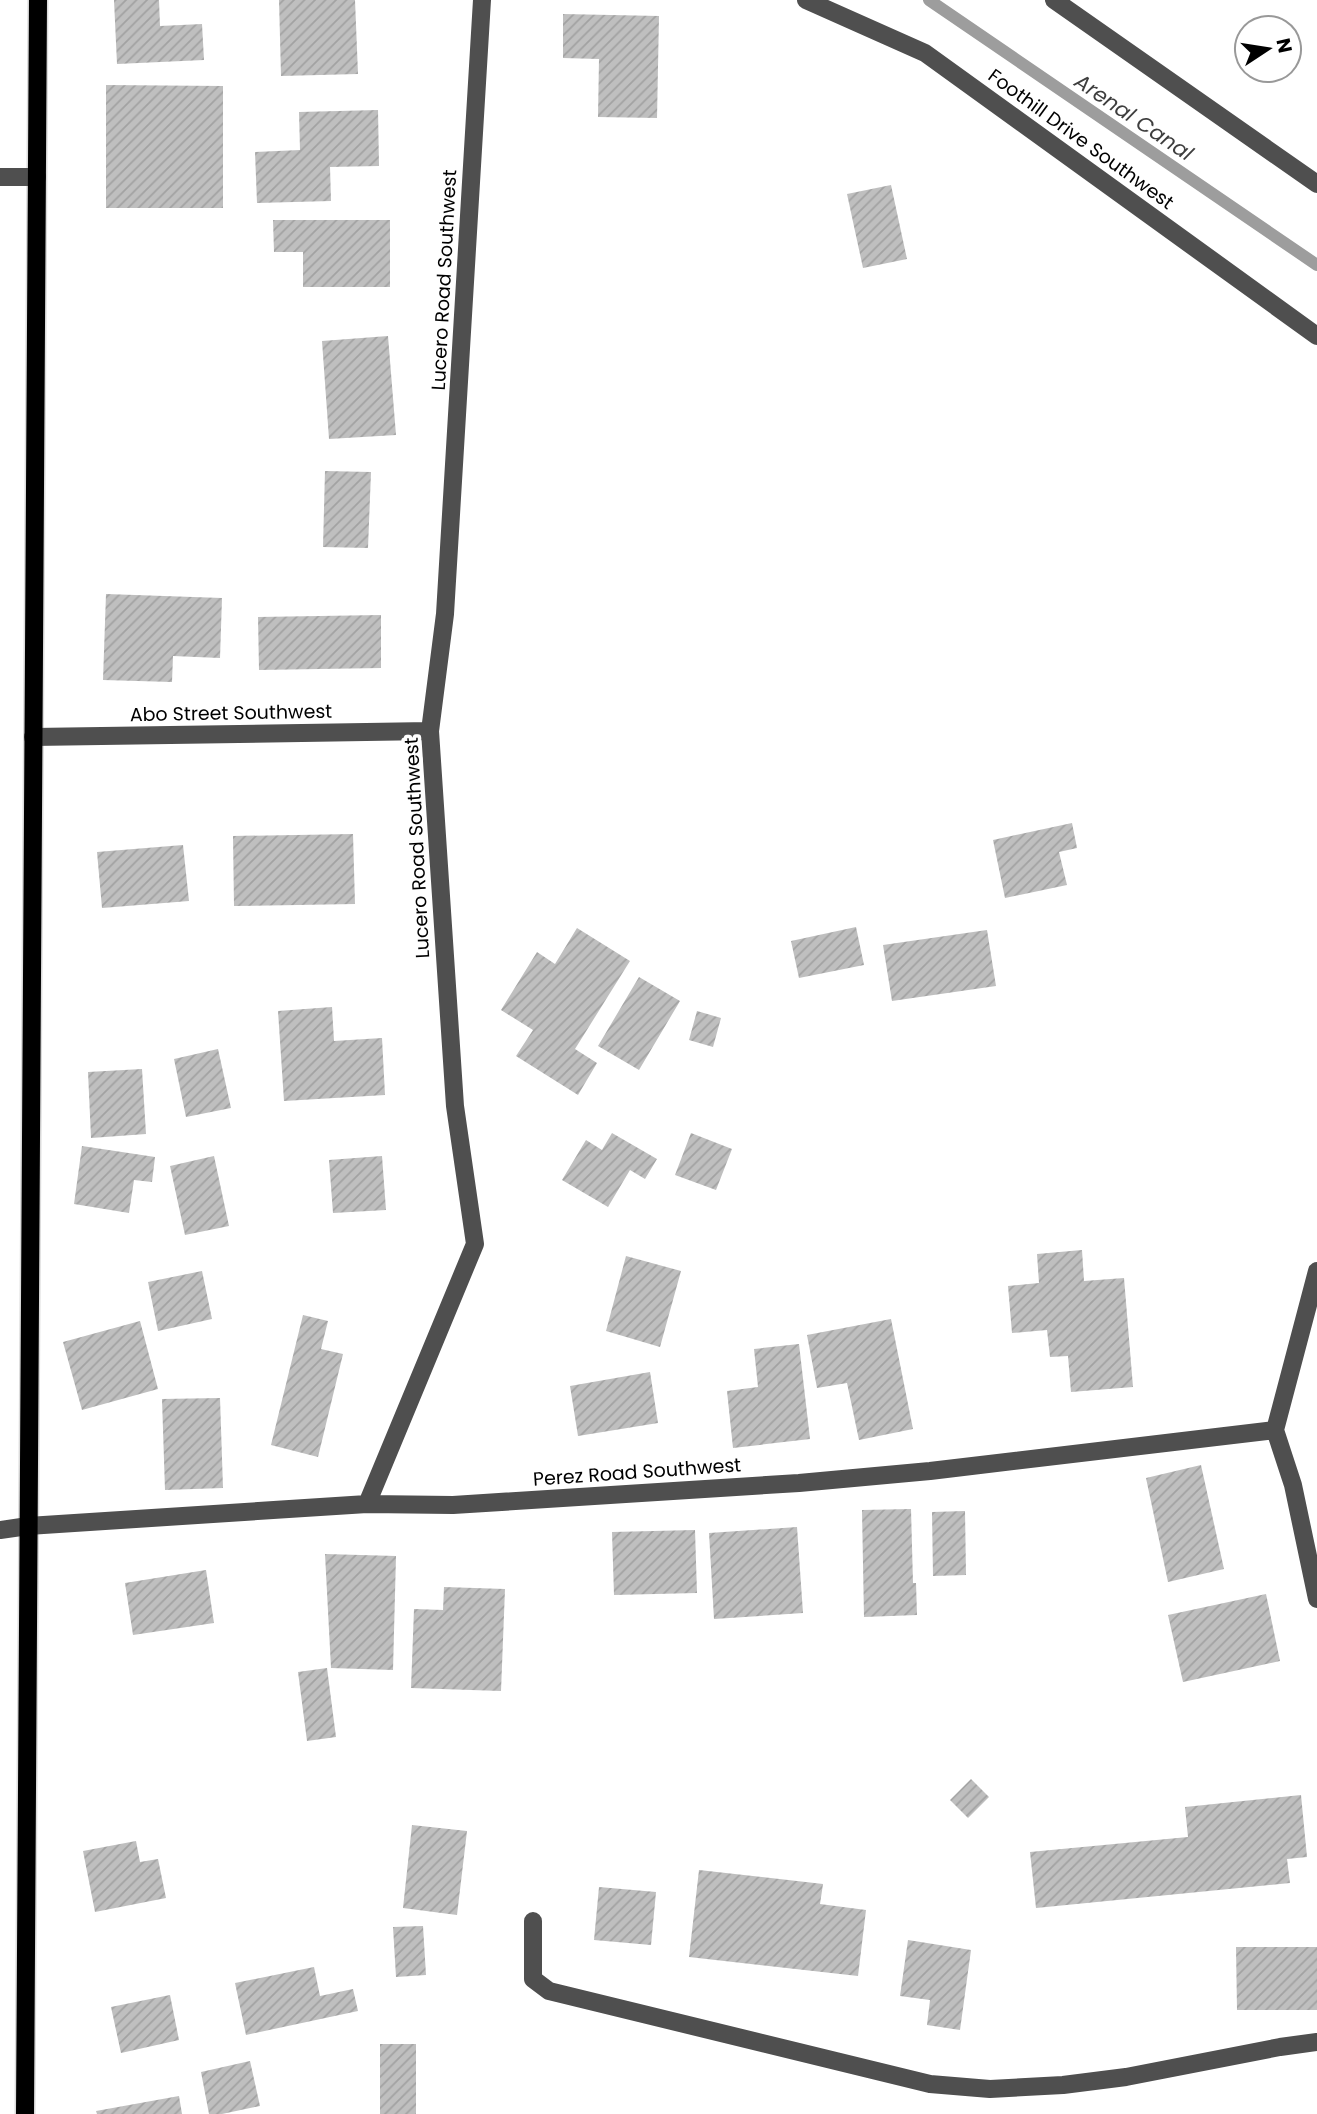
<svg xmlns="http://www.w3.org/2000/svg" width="1317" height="2114" font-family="Poppins,sans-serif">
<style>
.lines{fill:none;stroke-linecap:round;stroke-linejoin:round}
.stream{stroke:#9d9d9d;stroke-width:12}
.building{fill:url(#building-hatch)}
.major-casing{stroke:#dbdbdb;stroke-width:21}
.minor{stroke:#4f4f4f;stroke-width:18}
.major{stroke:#000;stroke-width:18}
.labels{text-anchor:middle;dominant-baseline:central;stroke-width:7;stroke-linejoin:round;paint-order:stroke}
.street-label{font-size:19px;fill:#000;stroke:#fff}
.water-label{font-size:21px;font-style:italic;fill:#3e3e3e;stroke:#fff}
</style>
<defs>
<pattern id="building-hatch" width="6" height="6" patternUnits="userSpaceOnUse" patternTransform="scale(1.75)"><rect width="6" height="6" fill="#bfbfbf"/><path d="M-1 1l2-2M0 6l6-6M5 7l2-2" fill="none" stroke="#a2a2a2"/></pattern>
</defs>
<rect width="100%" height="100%" fill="#fff"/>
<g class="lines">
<path class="stream" d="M929 0 1317 265"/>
</g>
<path class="building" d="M114 0H159L160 26 202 24 204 60 117 64Z
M279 0H355L358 74 281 76Z
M563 14 659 16 657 118 598 117 599 59 563 58Z
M106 85 223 86V208H106Z
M378 110 379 166 330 167 331 201 257 203 255 152 300 150 299 112Z
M891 185 907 259 863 268 847 194Z
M273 220H390V287H303V252H274Z
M388 336 396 435 329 439 322 341Z
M325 471 371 472 368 548 323 547Z
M106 594 222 598 220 658 173 656 172 682 103 680Z
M381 615V668L259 670 258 617Z
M1072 823 1077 848 1059 852 1067 885 1005 898 993 840Z
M353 834 355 904 234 906 233 836Z
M183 845 189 901 102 908 97 852Z
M856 927 864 965 799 978 791 941Z
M577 928 630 961 575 1049 597 1063 578 1095 516 1056 533 1030 501 1010 537 952 555 964Z
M987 930 996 986 892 1001 883 945Z
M639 977 680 1001 639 1070 598 1046Z
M332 1007 334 1041 382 1038 385 1095 284 1101 278 1011Z
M697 1011 721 1018 713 1047 689 1040Z
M218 1049 231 1108 186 1117 174 1059Z
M142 1069 146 1134 91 1138 88 1072Z
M612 1133 657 1159 645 1179 630 1170 608 1207 562 1180 586 1140 602 1150Z
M691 1133 732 1149 716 1190 675 1175Z
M82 1146 155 1157 152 1182 134 1180 129 1213 74 1204Z
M214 1156 229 1226 185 1235 170 1166Z
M382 1156 386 1210 333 1213 329 1160Z
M1082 1250 1084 1281 1124 1278 1133 1387 1071 1392 1068 1356 1050 1357 1047 1330 1012 1333 1008 1286 1039 1283 1037 1254Z
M626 1256 681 1271 660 1347 606 1331Z
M202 1271 212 1319 158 1331 148 1282Z
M303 1315 328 1321 321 1349 343 1354 318 1457 271 1445Z
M891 1319 913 1429 859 1440 847 1383 817 1388 807 1335Z
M140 1321 158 1389 82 1410 63 1342Z
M799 1344 810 1439 733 1448 727 1391 758 1387 754 1349Z
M650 1372 658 1423 578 1436 570 1386Z
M220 1398 223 1488 165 1490 162 1399Z
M1201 1465 1224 1569 1168 1582 1146 1478Z
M911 1509 913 1583H916L917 1615 864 1617 862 1510Z
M965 1511 966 1575 933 1576 932 1512Z
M797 1527 803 1613 714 1619 709 1533Z
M695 1530 697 1593 614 1595 612 1532Z
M325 1554 396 1556 393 1670 331 1668Z
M206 1570 214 1623 133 1635 125 1583Z
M444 1587 505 1589 501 1691 411 1688 414 1609 443 1610Z
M1266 1594 1280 1661 1183 1682 1168 1615Z
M327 1668 336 1737 307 1741 298 1672Z
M971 1779 989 1797 968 1818 950 1800Z
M1301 1795 1307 1857 1287 1859 1290 1883 1036 1908 1030 1852 1188 1837 1185 1807Z
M412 1825 467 1831 457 1915 403 1908Z
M136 1841 140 1862 158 1859 166 1898 95 1912 83 1851Z
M699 1870 823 1884 820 1904 866 1910 858 1976 689 1957Z
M599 1887 656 1892 651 1945 594 1940Z
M423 1926 426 1975 396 1977 393 1927Z
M908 1940 971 1950 960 2030 927 2025 930 2000 900 1996Z
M1236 1947H1317V2010H1237Z
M314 1967 320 1996 353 1989 358 2011 246 2035 235 1983Z
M170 1995 179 2040 121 2053 111 2007Z
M380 2044H416V2114H380Z
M250 2061 260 2106 222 2114H209L201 2072Z
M179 2096 182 2114H97L96 2111Z"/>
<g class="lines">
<defs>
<path id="major" d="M25 2114 38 0"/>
</defs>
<use href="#major" class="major-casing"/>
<path class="minor" d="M806 0 925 53 1317 336
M1054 0 1317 184
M0 177H37
M33 737 430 731
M1317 1271 1275 1430 1293 1485 1317 1599
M367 1504 475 1244 455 1106 430 731 445 614 482 0
M0 1530 28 1526 367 1504 453 1505 799 1483 930 1471 1275 1430
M533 1921V1979L549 1991 930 2084 990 2089 1063 2085 1126 2077 1280 2047 1317 2042"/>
<use href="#major" class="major"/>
</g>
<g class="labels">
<g class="street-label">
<text transform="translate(1081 139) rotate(36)">Foothill Drive Southwest</text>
<text transform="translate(444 280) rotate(-87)">Lucero Road Southwest</text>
<text transform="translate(231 713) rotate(-1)">Abo Street Southwest</text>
<text transform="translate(417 848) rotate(-93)">Lucero Road Southwest</text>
<text transform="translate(637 1472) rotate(-4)">Perez Road Southwest</text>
</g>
<g class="water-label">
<text transform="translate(1134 117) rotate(34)">Arenal Canal</text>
</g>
</g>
<g transform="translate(1268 49) rotate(78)"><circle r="33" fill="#ffffff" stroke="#999999" stroke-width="2"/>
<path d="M0-5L12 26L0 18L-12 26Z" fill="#000000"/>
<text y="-10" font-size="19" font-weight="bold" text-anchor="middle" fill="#000000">N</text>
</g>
</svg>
